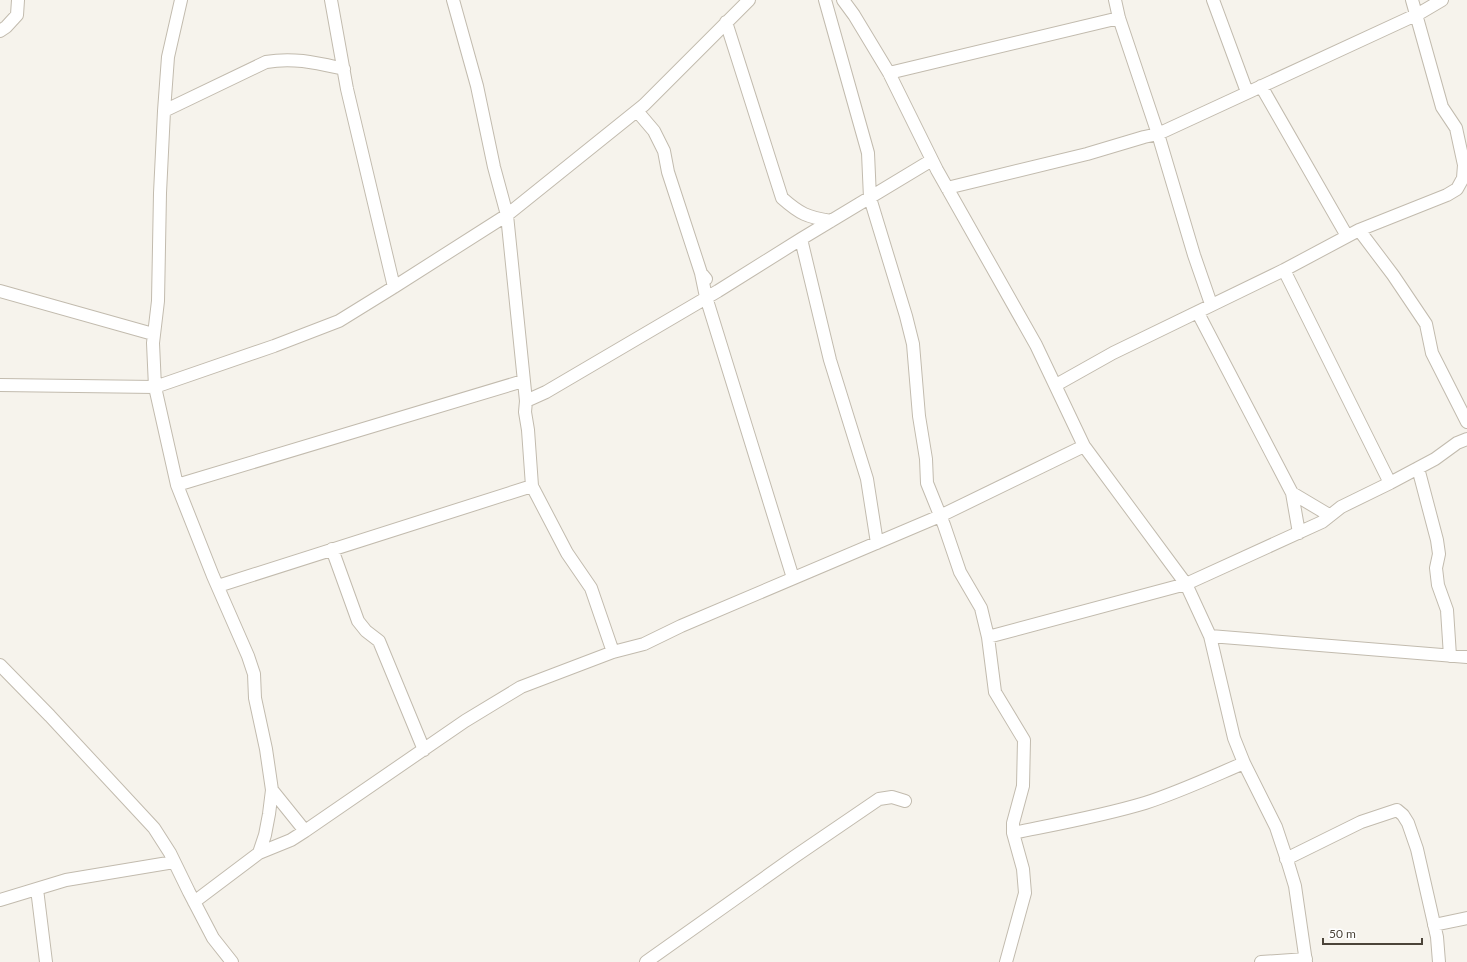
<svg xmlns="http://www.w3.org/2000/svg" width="1467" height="962" font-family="Lato,sans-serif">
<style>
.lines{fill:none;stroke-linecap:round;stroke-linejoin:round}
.street-casing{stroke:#c2bbae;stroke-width:14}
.street{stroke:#fff;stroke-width:12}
</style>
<rect width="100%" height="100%" fill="#f6f3ec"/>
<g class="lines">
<defs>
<path id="street" d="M181 0 168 57 164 111 160 193 158 301 153 343 155 387 177 485 213 576 248 656 254 674 255 698 266 749 272 790 269 814 265 835 259 853
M331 0 347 89 394 287
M453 0 477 86 494 167 507 215 526 401 525 412 528 430 532 486 567 553 591 588 613 652
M825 0 868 153 870 198 906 316 913 344 919 416 926 459 927 483 944 525 960 572 981 608 988 637 995 692 1024 740 1023 786 1013 823V833L1023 869 1025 893 1006 962
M843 0 854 15 889 73 937 170 1036 345 1084 446 1186 584 1210 636 1234 738 1244 763 1276 827 1288 863 1295 886 1306 962
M1115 0 1119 18 1158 134 1194 255 1211 304
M1213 0 1247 92
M726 22 782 198C800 214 807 217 831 221
M0 31 6 27 17 15 18 0
M889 73 1119 18
M1261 86 1347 236
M164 111 266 62C294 57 317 63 344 69
M637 111 654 131 664 151 668 172 701 273 706 279
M947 188 1087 154 1144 137 1158 134 1420 13 1442 0
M1359 230 1393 275 1426 324 1432 353 1467 422
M801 239 830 360 867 479 877 543
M1284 270 1390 483
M701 273 706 297 793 578
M0 291 153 334
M1198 313 1292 493 1299 533
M0 385 155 387 274 346 339 321 394 287 507 215 644 105 749 0
M1056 385 1113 353 1284 270 1359 230 1447 195 1457 189 1463 178 1464 165 1456 128 1442 107 1412 0
M526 401 546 392 718 291 801 239 932 160
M1418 468 1437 540 1439 554 1436 568 1438 585 1447 610 1450 656
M177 485 523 381
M1292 493 1329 515
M332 549 358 621 366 631 379 641 424 750
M218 586 532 486
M1210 636 1467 657
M988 637 1186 584 1322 522 1341 507 1390 483 1435 459 1457 443 1467 439
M0 665 50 716 154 828 170 853 189 892 213 938 232 962
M272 790 305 831
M1013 833C1057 824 1102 816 1145 803 1179 792 1211 777 1244 763
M1286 859 1361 822 1397 810 1403 815 1408 823 1417 849 1437 937 1439 962
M37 889 46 962
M0 900 66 880 174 862
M194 902 259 853 291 840 305 831 465 721 521 687 613 652 644 644 681 626 940 516 1084 446
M1434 925 1467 918
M646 962 794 857 879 799 892 797 905 801
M1261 962 1306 959"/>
</defs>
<use href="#street" class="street-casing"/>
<use href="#street" class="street"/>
</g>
<path d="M1323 938v6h99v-6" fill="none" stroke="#4b4439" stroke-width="2"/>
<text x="1329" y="938" font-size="12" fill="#4b4439" stroke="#ffffff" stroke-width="3" paint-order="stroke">50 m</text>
</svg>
